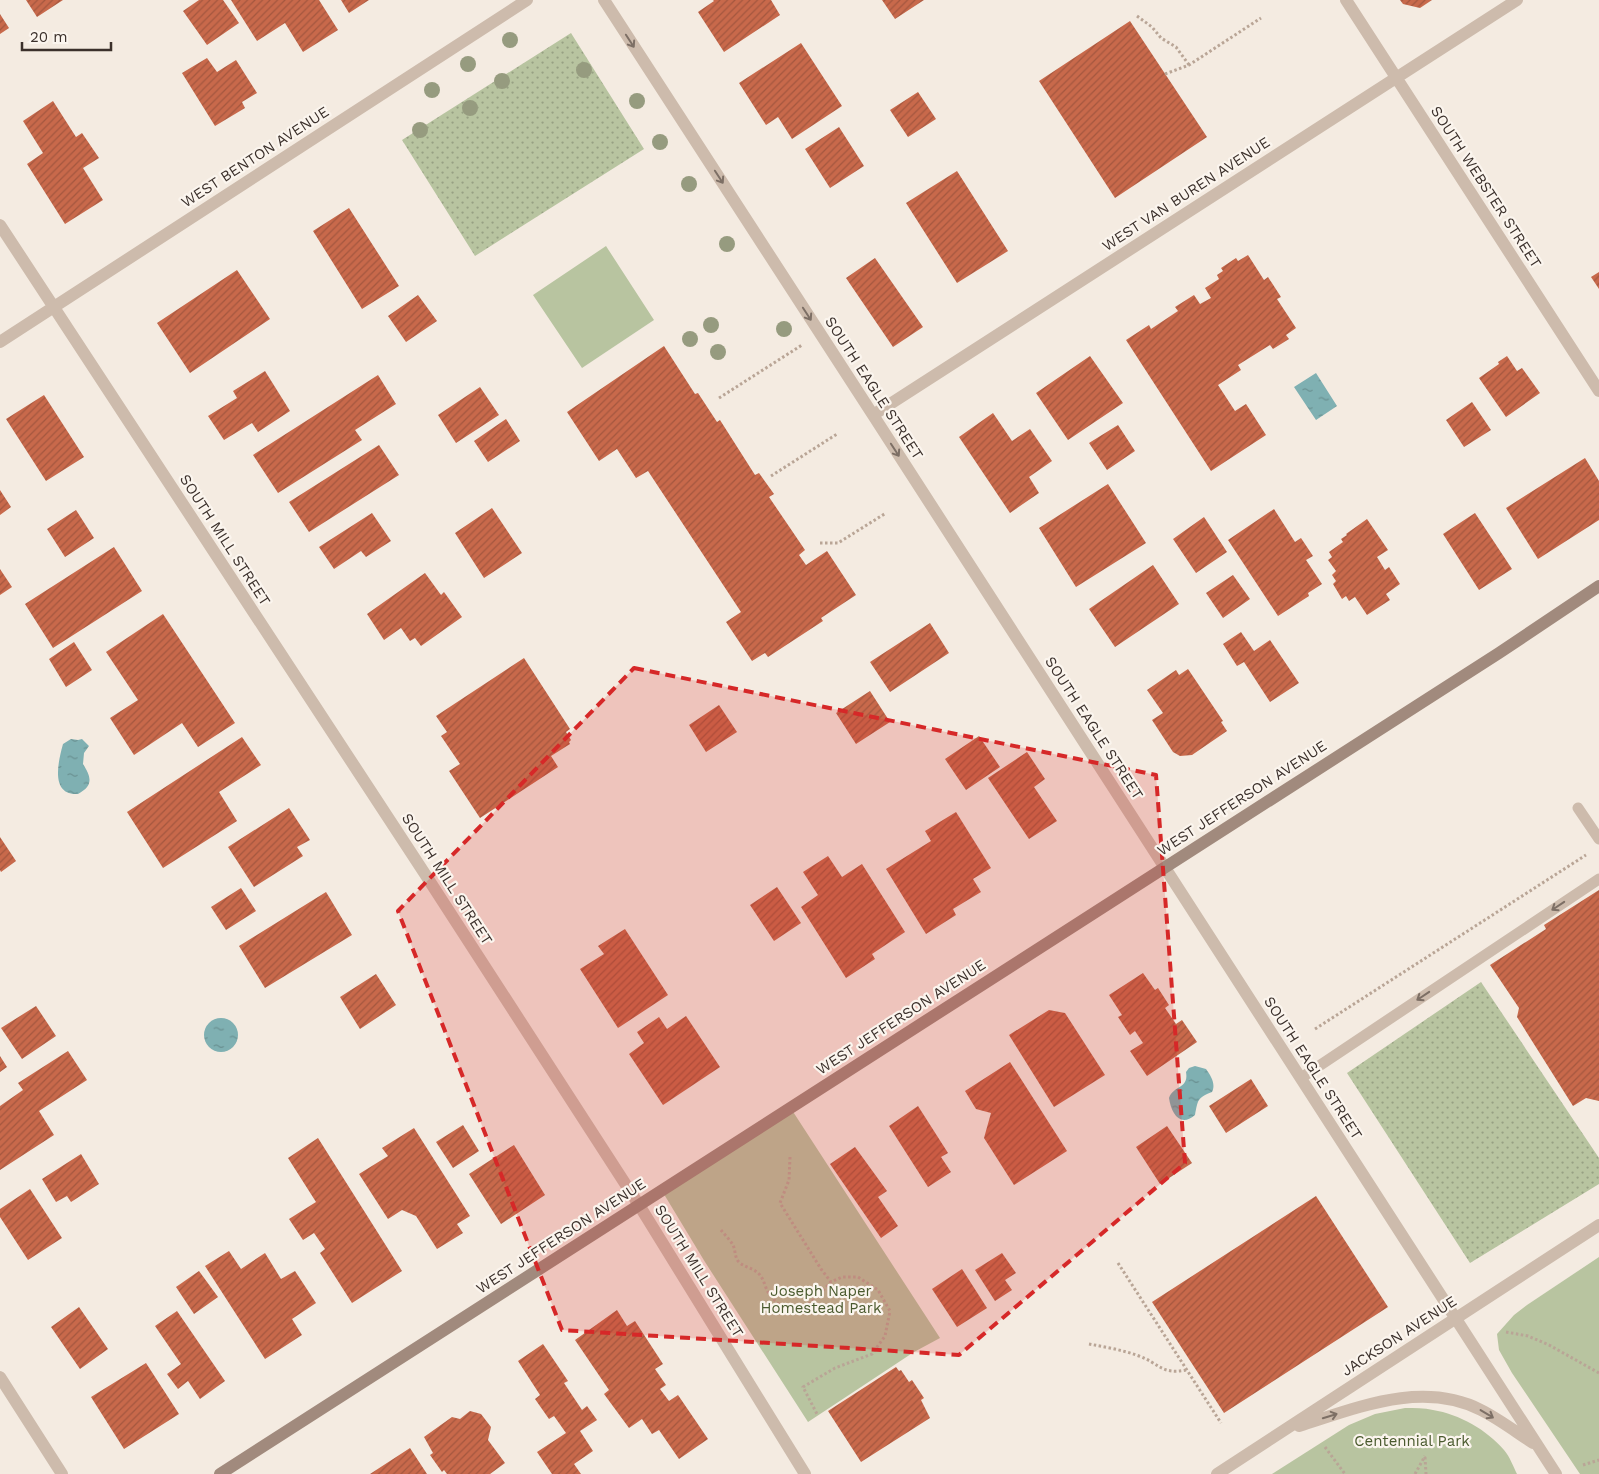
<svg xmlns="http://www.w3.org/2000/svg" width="1599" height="1474" font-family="'Work Sans',sans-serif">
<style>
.grass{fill:url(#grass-dots)}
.park{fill:#b8c4a0}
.water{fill:url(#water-ripples)}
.building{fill:url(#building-hatch)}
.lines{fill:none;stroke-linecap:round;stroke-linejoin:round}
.path{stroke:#b9a596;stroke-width:3;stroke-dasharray:2.5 2.5;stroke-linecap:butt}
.lane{stroke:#cdbbac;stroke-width:11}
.street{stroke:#cdbbac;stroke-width:12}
.secondary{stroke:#a18a7d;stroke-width:12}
.tree{fill:#969b7f}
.oneway{stroke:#7d6f65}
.marked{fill:#d62828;fill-opacity:0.2;stroke:#d62828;stroke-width:4;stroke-dasharray:10 6;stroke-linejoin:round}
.labels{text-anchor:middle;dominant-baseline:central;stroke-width:4.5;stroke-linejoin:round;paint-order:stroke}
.street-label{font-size:15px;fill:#3b302b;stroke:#fbf5ee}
.park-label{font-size:15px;fill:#4a5a2e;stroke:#fbf5ee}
</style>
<defs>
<pattern id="grass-dots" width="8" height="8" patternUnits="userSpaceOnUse" patternTransform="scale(1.25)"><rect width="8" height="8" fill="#b8c4a0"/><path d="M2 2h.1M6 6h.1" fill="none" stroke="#97a083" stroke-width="1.8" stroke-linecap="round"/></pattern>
<pattern id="water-ripples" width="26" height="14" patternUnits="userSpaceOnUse" patternTransform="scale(1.25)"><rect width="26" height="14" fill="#7fb0b2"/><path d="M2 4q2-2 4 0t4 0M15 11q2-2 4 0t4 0" fill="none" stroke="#699091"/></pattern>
<pattern id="building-hatch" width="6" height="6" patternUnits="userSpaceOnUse" patternTransform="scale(1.25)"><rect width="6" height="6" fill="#c8694b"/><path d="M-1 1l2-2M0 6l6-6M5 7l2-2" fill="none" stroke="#a4573f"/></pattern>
</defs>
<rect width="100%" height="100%" fill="#f4ebe1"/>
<path class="grass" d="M571 33 644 149 475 256 402 140Z
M1481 982 1599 1158V1184L1470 1263 1347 1073Z"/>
<path class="park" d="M606 246 654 320 582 368 533 295Z
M788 1104 940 1338 914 1352 808 1422 705 1262 659 1186Z
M1599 1257V1474H1580L1512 1373 1499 1350 1497 1334 1514 1315 1527 1305Z
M1405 1408C1415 1408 1424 1408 1433 1410 1459 1414 1487 1430 1504 1450 1510 1457 1513 1466 1517 1474H1272L1349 1425 1375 1414Z"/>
<path class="water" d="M1316 373 1337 406 1316 420 1294 387Z
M71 739 78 740 82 739 89 746 84 753 83 764C91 777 94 785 78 794 50 796 58 762 63 744Z
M204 1035a17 17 0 1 1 34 0a17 17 0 1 1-34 0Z
M1195 1066 1206 1069C1211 1076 1216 1084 1212 1092 1197 1098 1198 1100 1195 1115 1180 1128 1171 1113 1169 1098 1174 1085 1189 1089 1186 1072L1189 1068Z"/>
<path class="building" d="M26 0H63L37 17Z
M199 0H223L239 23 207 45 183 11Z
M231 0H319L338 30 303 52 285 23 257 41Z
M341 0H369L349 13Z
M713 0H771L780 15 724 52 698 12 714 1Z
M882 0H924L895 19Z
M1400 0H1432L1420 8 1403 4Z
M0 14 9 28 0 34Z
M1130 21 1207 137 1115 198 1039 81Z
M801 43 842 106 792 139 778 117 766 125 739 83Z
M207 58 217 72 236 60 257 93 242 102 245 108 215 126 182 73Z
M918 92 936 119 908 137 890 110Z
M53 101 76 137 82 133 99 158 83 168 103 200 65 224 27 164 43 153 23 121Z
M839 127 864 166 830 188 805 149Z
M957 171 1008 251 957 283 906 203Z
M349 208 399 286 362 309 313 231Z
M1248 255 1264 280 1268 277 1281 297 1277 299 1296 328 1286 335 1289 339 1273 349 1270 345 1238 365 1241 370 1218 385 1235 411 1246 404 1266 435 1211 471 1126 340 1149 325 1151 329 1178 311 1175 307 1194 295 1200 304 1211 298 1205 288 1219 279 1217 275 1223 271 1221 268 1236 258 1238 261Z
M875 258 923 327 893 347 846 278Z
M237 270 270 319 190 373 157 323Z
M1599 272V289L1591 277Z
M418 295 437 321 406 342 388 316Z
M664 346 695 394 698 393 717 422 720 420 755 475 759 473 774 494 769 497 805 550 799 555 806 565 827 551 856 595 821 618 823 621 768 657 765 653 752 661 726 622 741 612 648 471 636 478 617 449 599 461 567 412Z
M1090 356 1123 403 1068 440 1036 393Z
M1507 356 1517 371 1522 368 1540 393 1506 417 1479 378 1499 364 1498 362Z
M265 371 290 411 258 432 252 423 224 440 208 416 237 398 233 391Z
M378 375 396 404 355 430 362 440 278 493 253 455Z
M480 387 499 415 456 443 438 415Z
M44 395 84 457 46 481 6 419Z
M1472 402 1491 430 1464 447 1446 420Z
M993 413 1012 441 1030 429 1052 461 1029 477 1039 493 1010 513 959 437Z
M506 419 520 441 488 462 474 441Z
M1118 425 1135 451 1107 470 1089 443Z
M379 445 399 475 309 532 289 502Z
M1585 458 1599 481V520L1538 559 1506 508Z
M1108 484 1146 543 1076 587 1039 528Z
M0 490 11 507 0 515Z
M492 508 522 553 484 578 455 533Z
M1274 509 1295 542 1301 538 1313 556 1306 560 1322 584 1308 593 1309 596 1278 616 1228 540Z
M76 510 94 538 65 557 47 529Z
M372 513 391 541 366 557 361 551 334 569 319 547Z
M1475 513 1512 569 1479 590 1443 534Z
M1204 517 1227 552 1196 573 1173 539Z
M1367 519 1388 550 1377 557 1385 570 1389 567 1400 584 1386 594 1390 600 1367 615 1355 597 1349 601 1346 596 1342 599 1333 584 1336 581 1332 575 1336 571 1328 560 1332 557 1329 552 1343 542 1341 539 1347 535 1346 534Z
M114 547 142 591 53 648 25 604Z
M1153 565 1179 604 1115 647 1089 609Z
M0 569 12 587 0 595Z
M425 573 441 595 444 592 462 617 421 646 415 638 410 641 401 628 384 640 367 614Z
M1233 575 1250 599 1223 618 1206 593Z
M163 614 235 723 198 747 182 723 134 755 110 718 138 700 106 652Z
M930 623 949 653 890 692 870 662Z
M1241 632 1254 651 1270 640 1299 683 1270 702 1244 662 1237 666 1223 644Z
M74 642 92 670 66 687 49 659Z
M524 658 570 729 566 732 571 740 569 742 570 744 551 756 558 767 480 818 449 771 460 764 441 736 447 732 436 716Z
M1188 669 1223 721 1221 722 1227 731 1192 755 1180 756 1173 752 1152 720 1163 713 1147 690 1176 670 1179 675Z
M870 691 890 722 856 744 836 713Z
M719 705 737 732 706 752 689 725Z
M979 736 1000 767 966 790 945 759Z
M242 737 261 765 219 792 237 821 163 868 127 812Z
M1027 752 1045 779 1034 787 1057 821 1029 839 988 778Z
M289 808 310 840 297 847 303 856 254 887 228 847Z
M956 812 991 868 973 879 981 892 953 909 956 915 926 934 886 869 931 841 925 831Z
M0 837 16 861 1 872 0 870Z
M828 856 842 877 862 864 905 932 872 954 875 959 846 978 801 907 818 895 803 872Z
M777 887 801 923 774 941 750 905Z
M241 888 256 911 226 930 211 907Z
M1599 890V1101L1586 1098 1573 1106 1517 1017 1519 1008 1490 965 1546 929 1544 925Z
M326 892 352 935 265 988 239 946Z
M625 929 668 995 618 1028 580 969 604 954 598 946Z
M1143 973 1155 990 1158 988 1169 1005 1165 1008 1176 1024 1182 1020 1197 1042 1147 1076 1130 1051 1143 1043 1135 1031 1130 1035 1118 1017 1122 1015 1109 995Z
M376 974 396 1005 360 1029 340 997Z
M36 1006 56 1036 22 1059 1 1028Z
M1049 1010 1065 1013 1105 1075 1054 1107 1009 1035Z
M686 1016 720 1067 663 1105 629 1054 644 1043 637 1032 659 1017 667 1029Z
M68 1051 87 1080 39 1111 54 1135 0 1170V1106L23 1090 18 1083Z
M0 1056 7 1067 0 1072Z
M1010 1062 1067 1151 1014 1185 984 1138 991 1113 976 1109 965 1091Z
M1251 1079 1268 1106 1226 1133 1209 1106Z
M918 1106 948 1153 941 1157 951 1172 928 1187 889 1126Z
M463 1125 479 1151 453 1168 436 1142Z
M1167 1126 1192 1163 1160 1184 1136 1147Z
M414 1128 470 1216 457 1224 463 1233 437 1249 416 1216 402 1210 388 1219 359 1174 388 1156 382 1148Z
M318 1138 402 1271 352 1303 320 1253 325 1249 314 1233 303 1240 289 1219 316 1202 288 1158Z
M514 1145 545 1195 501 1224 469 1174Z
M855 1147 887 1191 878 1197 898 1226 881 1238 830 1164Z
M81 1154 99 1184 71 1202 67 1196 56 1202 42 1179Z
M30 1189 62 1238 28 1260 0 1217V1209Z
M1316 1196 1388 1307 1224 1413 1152 1302Z
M229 1251 241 1269 265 1253 281 1279 295 1271 316 1303 292 1319 302 1335 265 1359 205 1266Z
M1002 1253 1016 1273 1005 1280 1012 1290 995 1301 975 1270Z
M962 1269 987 1308 957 1327 932 1289Z
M199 1271 218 1297 194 1314 176 1287Z
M79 1307 108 1349 80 1369 51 1327Z
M617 1310 627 1326 635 1321 663 1364 655 1369 666 1385 660 1389 669 1401 678 1395 708 1439 679 1459 659 1430 652 1434 642 1419 629 1428 604 1394 609 1390 575 1340Z
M177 1311 225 1381 200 1399 188 1381 178 1389 167 1374 181 1364 155 1326Z
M543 1344 568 1381 564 1383 582 1410 587 1406 597 1420 580 1431 593 1451 574 1464 581 1474H552L537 1452 566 1433 554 1416 549 1419 535 1399 540 1395 518 1361Z
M146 1363 179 1414 124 1449 91 1397Z
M896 1367 899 1371 901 1370 909 1382 912 1380 924 1398 921 1400 930 1418 861 1462 828 1411Z
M470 1411 481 1414 491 1427 488 1440 505 1463 490 1474H447L444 1470 442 1472 430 1455 433 1453 424 1437 452 1417 460 1419Z
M410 1448 427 1474H370Z"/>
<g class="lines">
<path class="path" d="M1137 16 1152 27 1161 38 1176 47 1189 65
M1165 74 1189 65 1261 18
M719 398 802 345
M771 476 837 434
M820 543H838L886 513
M1315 1029 1586 855
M790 1157 789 1180 780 1203 821 1269 831 1282 842 1277H858L878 1290 890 1311 885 1336 872 1354 835 1368 803 1387 817 1414
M721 1230C725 1235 730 1240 733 1245 736 1251 734 1258 740 1263 746 1268 754 1268 760 1275 764 1280 765 1287 768 1292 793 1327 809 1305 831 1282
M1118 1263 1221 1423
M1506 1332 1528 1336 1549 1345 1599 1373
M1089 1344C1105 1347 1123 1350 1139 1356 1159 1363 1161 1375 1186 1370
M1325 1447 1345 1474
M1425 1457 1426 1474
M1583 1465 1599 1460
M1415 1474 1425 1456"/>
<path class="lane" d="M1578 808 1599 839
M1301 1078 1599 879"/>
<path class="street" d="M604 0 873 415 1556 1474
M1346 0 1599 391
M0 225 425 874 639 1205 805 1474
M0 342 527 0
M873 415 1517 0
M0 1377 62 1474
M1299 1426C1357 1408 1422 1380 1481 1410 1499 1419 1516 1432 1533 1443
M1217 1474 1599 1225"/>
<path class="secondary" d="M220 1474 1499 653 1599 586"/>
</g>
<g class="tree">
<circle cx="510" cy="40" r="8"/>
<circle cx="468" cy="64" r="8"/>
<circle cx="584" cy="70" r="8"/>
<circle cx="502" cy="81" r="8"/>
<circle cx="432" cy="90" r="8"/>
<circle cx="637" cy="101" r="8"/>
<circle cx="470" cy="108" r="8"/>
<circle cx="420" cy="130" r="8"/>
<circle cx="660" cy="142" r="8"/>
<circle cx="689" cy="184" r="8"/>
<circle cx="727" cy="244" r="8"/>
<circle cx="711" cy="325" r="8"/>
<circle cx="784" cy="329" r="8"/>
<circle cx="690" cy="339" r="8"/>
<circle cx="718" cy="352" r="8"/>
</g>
<defs><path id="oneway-shaft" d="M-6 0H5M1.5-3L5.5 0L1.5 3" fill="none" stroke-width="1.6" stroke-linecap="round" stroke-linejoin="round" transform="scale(1.25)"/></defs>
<g class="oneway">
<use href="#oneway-shaft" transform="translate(630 41) rotate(57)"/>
<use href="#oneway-shaft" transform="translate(719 177) rotate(57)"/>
<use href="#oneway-shaft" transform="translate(807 314) rotate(57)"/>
<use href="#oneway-shaft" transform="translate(895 450) rotate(57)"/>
<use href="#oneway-shaft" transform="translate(1558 906) rotate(146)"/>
<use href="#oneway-shaft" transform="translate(1423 996) rotate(146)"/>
<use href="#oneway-shaft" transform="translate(1487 1414) rotate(31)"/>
<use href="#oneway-shaft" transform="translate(1330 1416) rotate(-17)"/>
</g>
<path class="marked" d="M634 668 1156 775 1185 1163 959 1355 562 1330 398 911Z"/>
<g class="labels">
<g class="street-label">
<text transform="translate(255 157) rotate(-33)">WEST BENTON AVENUE</text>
<text transform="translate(1486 187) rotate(57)">SOUTH WEBSTER STREET</text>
<text transform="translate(1186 194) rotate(-33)">WEST VAN BUREN AVENUE</text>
<text transform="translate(874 388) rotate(57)">SOUTH EAGLE STREET</text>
<text transform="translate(225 540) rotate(57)">SOUTH MILL STREET</text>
<text transform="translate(1094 728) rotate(57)">SOUTH EAGLE STREET</text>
<text transform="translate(1242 798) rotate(-33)">WEST JEFFERSON AVENUE</text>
<text transform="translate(447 879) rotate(57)">SOUTH MILL STREET</text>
<text transform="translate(901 1017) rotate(-33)">WEST JEFFERSON AVENUE</text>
<text transform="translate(1313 1068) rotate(57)">SOUTH EAGLE STREET</text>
<text transform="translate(561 1236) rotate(-33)">WEST JEFFERSON AVENUE</text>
<text transform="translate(699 1271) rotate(58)">SOUTH MILL STREET</text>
<text transform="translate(1399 1336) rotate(-33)">JACKSON AVENUE</text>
</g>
<g class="park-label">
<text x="821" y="1291">Joseph Naper<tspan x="821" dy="17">Homestead Park</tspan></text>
<text x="1412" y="1441">Centennial Park</text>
</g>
</g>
<path d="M22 42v8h89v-8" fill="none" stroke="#3b302b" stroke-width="2.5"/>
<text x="30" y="42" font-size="15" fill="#3b302b" stroke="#fbf5ee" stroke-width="4" paint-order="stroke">20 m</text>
</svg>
